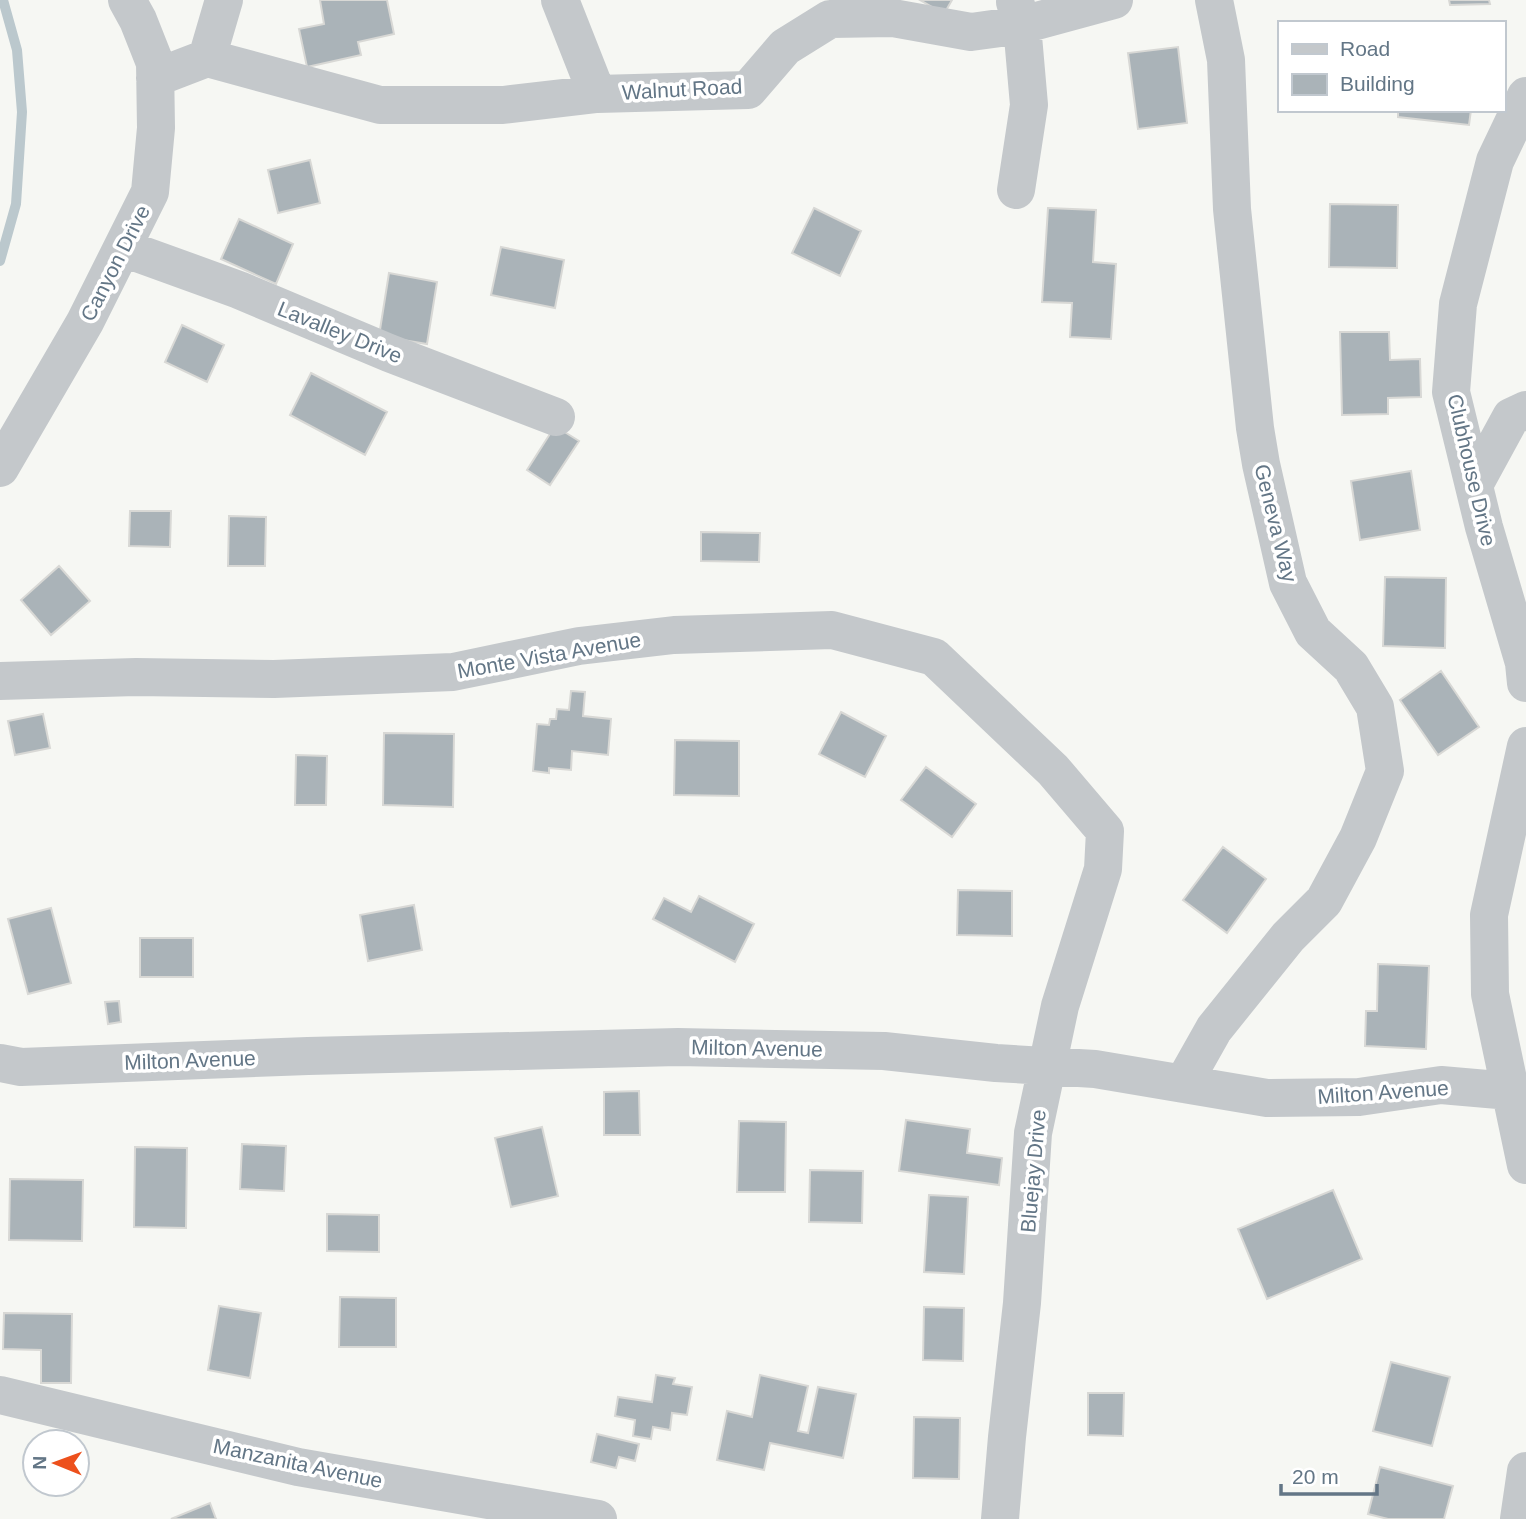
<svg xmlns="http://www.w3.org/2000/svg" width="1526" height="1519" font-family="Helvetica,sans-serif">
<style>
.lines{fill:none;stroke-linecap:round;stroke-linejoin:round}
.stream{stroke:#bbc8cd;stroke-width:10}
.building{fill:#aab3b8;stroke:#d8d8d5;stroke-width:2}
.minor{stroke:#c4c8cb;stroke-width:38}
.labels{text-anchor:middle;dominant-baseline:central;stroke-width:7;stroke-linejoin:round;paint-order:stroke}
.street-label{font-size:21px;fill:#637686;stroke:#fff}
</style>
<rect width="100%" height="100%" fill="#f6f7f3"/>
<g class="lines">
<path class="stream" d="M0 261 16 204 22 112 17 50 3 0"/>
</g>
<path class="building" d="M320 0H387L394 34 358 42 361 55 307 67 299 29 324 24Z
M920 0H952L944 14Z
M1449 0H1489L1490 4 1450 5Z
M1178 47 1187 123 1138 129 1128 53Z
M1398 110H1471L1469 125 1398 117Z
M310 160 320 203 278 213 268 170Z
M1330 204 1398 205 1397 268 1329 267Z
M814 208 861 231 840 276 792 253Z
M1048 208 1096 210 1093 262 1116 264 1111 339 1070 337 1072 303 1042 302Z
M239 219 293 244 276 284 221 259Z
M501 247 564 260 555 308 491 295Z
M389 273 437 282 427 344 379 336Z
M182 325 224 345 207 382 165 362Z
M1340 332H1389L1390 360 1420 359 1421 397 1388 398V414L1342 415Z
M311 373 387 412 365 455 290 415Z
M555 426 579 441 550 485 527 470Z
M1411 471 1420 530 1360 540 1351 481Z
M130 511H171L170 547 129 546Z
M229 516 266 517 265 566H228Z
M701 532 760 533 759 562 701 561Z
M59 566 90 601 51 635 21 600Z
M1385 577 1446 578 1445 648 1383 646Z
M1441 671 1479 727 1438 755 1400 700Z
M571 691 585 692 583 716 611 719 608 755 572 751 571 770 549 768V773L533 771 537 724 549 725 550 719H556L557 709 569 710Z
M841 712 886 736 865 777 819 754Z
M43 714 50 748 15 755 8 721Z
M384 733 454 734 453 807 383 805Z
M675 740 739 741V796L674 795Z
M296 755 327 756 326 805H295Z
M926 767 976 804 952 837 901 800Z
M1223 847 1266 879 1227 933 1183 900Z
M958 890 1012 891V936L957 935Z
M699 896 754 924 735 962 653 919 664 898 691 912Z
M414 905 422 950 368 961 360 915Z
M51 908 71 983 28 994 8 919Z
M140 938H193V977H140Z
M1378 964 1429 966 1426 1049 1365 1046 1366 1011H1377Z
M119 1001 121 1022 108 1024 105 1002Z
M639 1091 640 1135H604V1092Z
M906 1120 970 1129 967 1153 1002 1158 999 1185 899 1171Z
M739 1121 786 1122 785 1192H737Z
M542 1127 558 1196 511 1207 495 1138Z
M242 1144 286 1146 284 1191 240 1189Z
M135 1147 187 1148 186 1228 134 1227Z
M810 1170 863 1171 862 1223 809 1222Z
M10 1179 83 1180 82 1241 9 1240Z
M1333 1190 1362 1259 1267 1299 1238 1229Z
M929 1195 968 1197 964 1274 924 1272Z
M327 1214 379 1215V1252L327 1251Z
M340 1297 396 1298V1347H339Z
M219 1306 261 1313 250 1378 208 1370Z
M924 1307 964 1308 963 1361 923 1360Z
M4 1313 72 1314 71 1383H41V1350L3 1349Z
M1391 1362 1450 1377 1432 1446 1373 1431Z
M656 1375 675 1378 673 1384 692 1387 687 1415 672 1413 670 1430 653 1427 651 1439 633 1436 635 1420 615 1416 618 1397 652 1402Z
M760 1375 808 1386 798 1431 808 1433 818 1387 856 1394 843 1458 770 1443 764 1470 717 1460 727 1411 752 1417Z
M1088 1393H1124L1123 1436 1088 1435Z
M914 1417 960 1418 959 1479 913 1478Z
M597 1434 639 1444 635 1461 619 1457 616 1468 591 1462Z
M1380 1467 1453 1486 1444 1519H1388L1368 1514Z
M210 1503 216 1519H171Z"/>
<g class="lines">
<path class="minor" d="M560 0 597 94
M1015 2 1022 25 1029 105 1016 190
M207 58 224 0
M155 78 207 58 380 105H503L597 94 748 90 785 47 830 19 893 18 971 32 1022 25 1114 0
M1526 96 1495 161 1458 304 1451 392 1484 527 1524 663 1526 683
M123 248 239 290 389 353 556 417
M0 468 85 322 150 192 156 128 155 63 138 20 127 0
M1474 485 1511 417 1526 410
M0 681 136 677 274 679 453 672 579 646 674 635 832 630 934 657 1053 770 1105 831 1103 869 1060 1006 1033 1133 1022 1303 1007 1437 1000 1519
M1526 746 1489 915 1490 994 1526 1165
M0 1063 21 1067 308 1056 678 1047 884 1051 996 1063 1095 1069 1267 1098 1359 1097 1441 1085 1510 1091
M1183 1084 1214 1029 1288 937 1324 901 1358 838 1385 771 1375 707 1351 667 1313 632 1288 583 1261 464 1255 428 1232 209 1226 60 1214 0
M0 1395 298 1467 598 1519
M1519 1519 1526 1471"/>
</g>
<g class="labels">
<g class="street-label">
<text transform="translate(682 89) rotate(-3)">Walnut Road</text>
<text transform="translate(115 263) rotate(-63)">Canyon Drive</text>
<text transform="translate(340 332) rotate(22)">Lavalley Drive</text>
<text transform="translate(1472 470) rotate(77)">Clubhouse Drive</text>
<text transform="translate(1276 523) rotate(76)">Geneva Way</text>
<text transform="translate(549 655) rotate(-10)">Monte Vista Avenue</text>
<text transform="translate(757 1048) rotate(1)">Milton Avenue</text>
<text transform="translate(190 1060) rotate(-2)">Milton Avenue</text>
<text transform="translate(1383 1092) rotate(-4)">Milton Avenue</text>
<text transform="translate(1033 1171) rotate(-85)">Bluejay Drive</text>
<text transform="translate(298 1463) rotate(12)">Manzanita Avenue</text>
</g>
</g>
<rect x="1278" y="21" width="228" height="91" fill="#ffffff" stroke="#c1c8cf" stroke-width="2"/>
<rect x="1292" y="44" width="35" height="10" fill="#c4c8cb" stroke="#c1c8cf" stroke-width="2"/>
<text x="1340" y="56" font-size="21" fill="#637686">Road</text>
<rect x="1292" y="74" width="35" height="21" fill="#aab3b8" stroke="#c1c8cf" stroke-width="2"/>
<text x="1340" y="91" font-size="21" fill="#637686">Building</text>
<g transform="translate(56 1463) rotate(271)"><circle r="33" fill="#ffffff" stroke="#c1c8cf" stroke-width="2"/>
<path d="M0-5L12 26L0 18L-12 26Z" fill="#ed501c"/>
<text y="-10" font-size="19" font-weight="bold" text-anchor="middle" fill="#637686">N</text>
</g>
<path d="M1281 1484v10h96v-10" fill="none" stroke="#637686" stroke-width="3.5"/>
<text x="1292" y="1484" font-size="21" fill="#637686" stroke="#ffffff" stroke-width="5" paint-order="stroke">20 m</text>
</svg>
